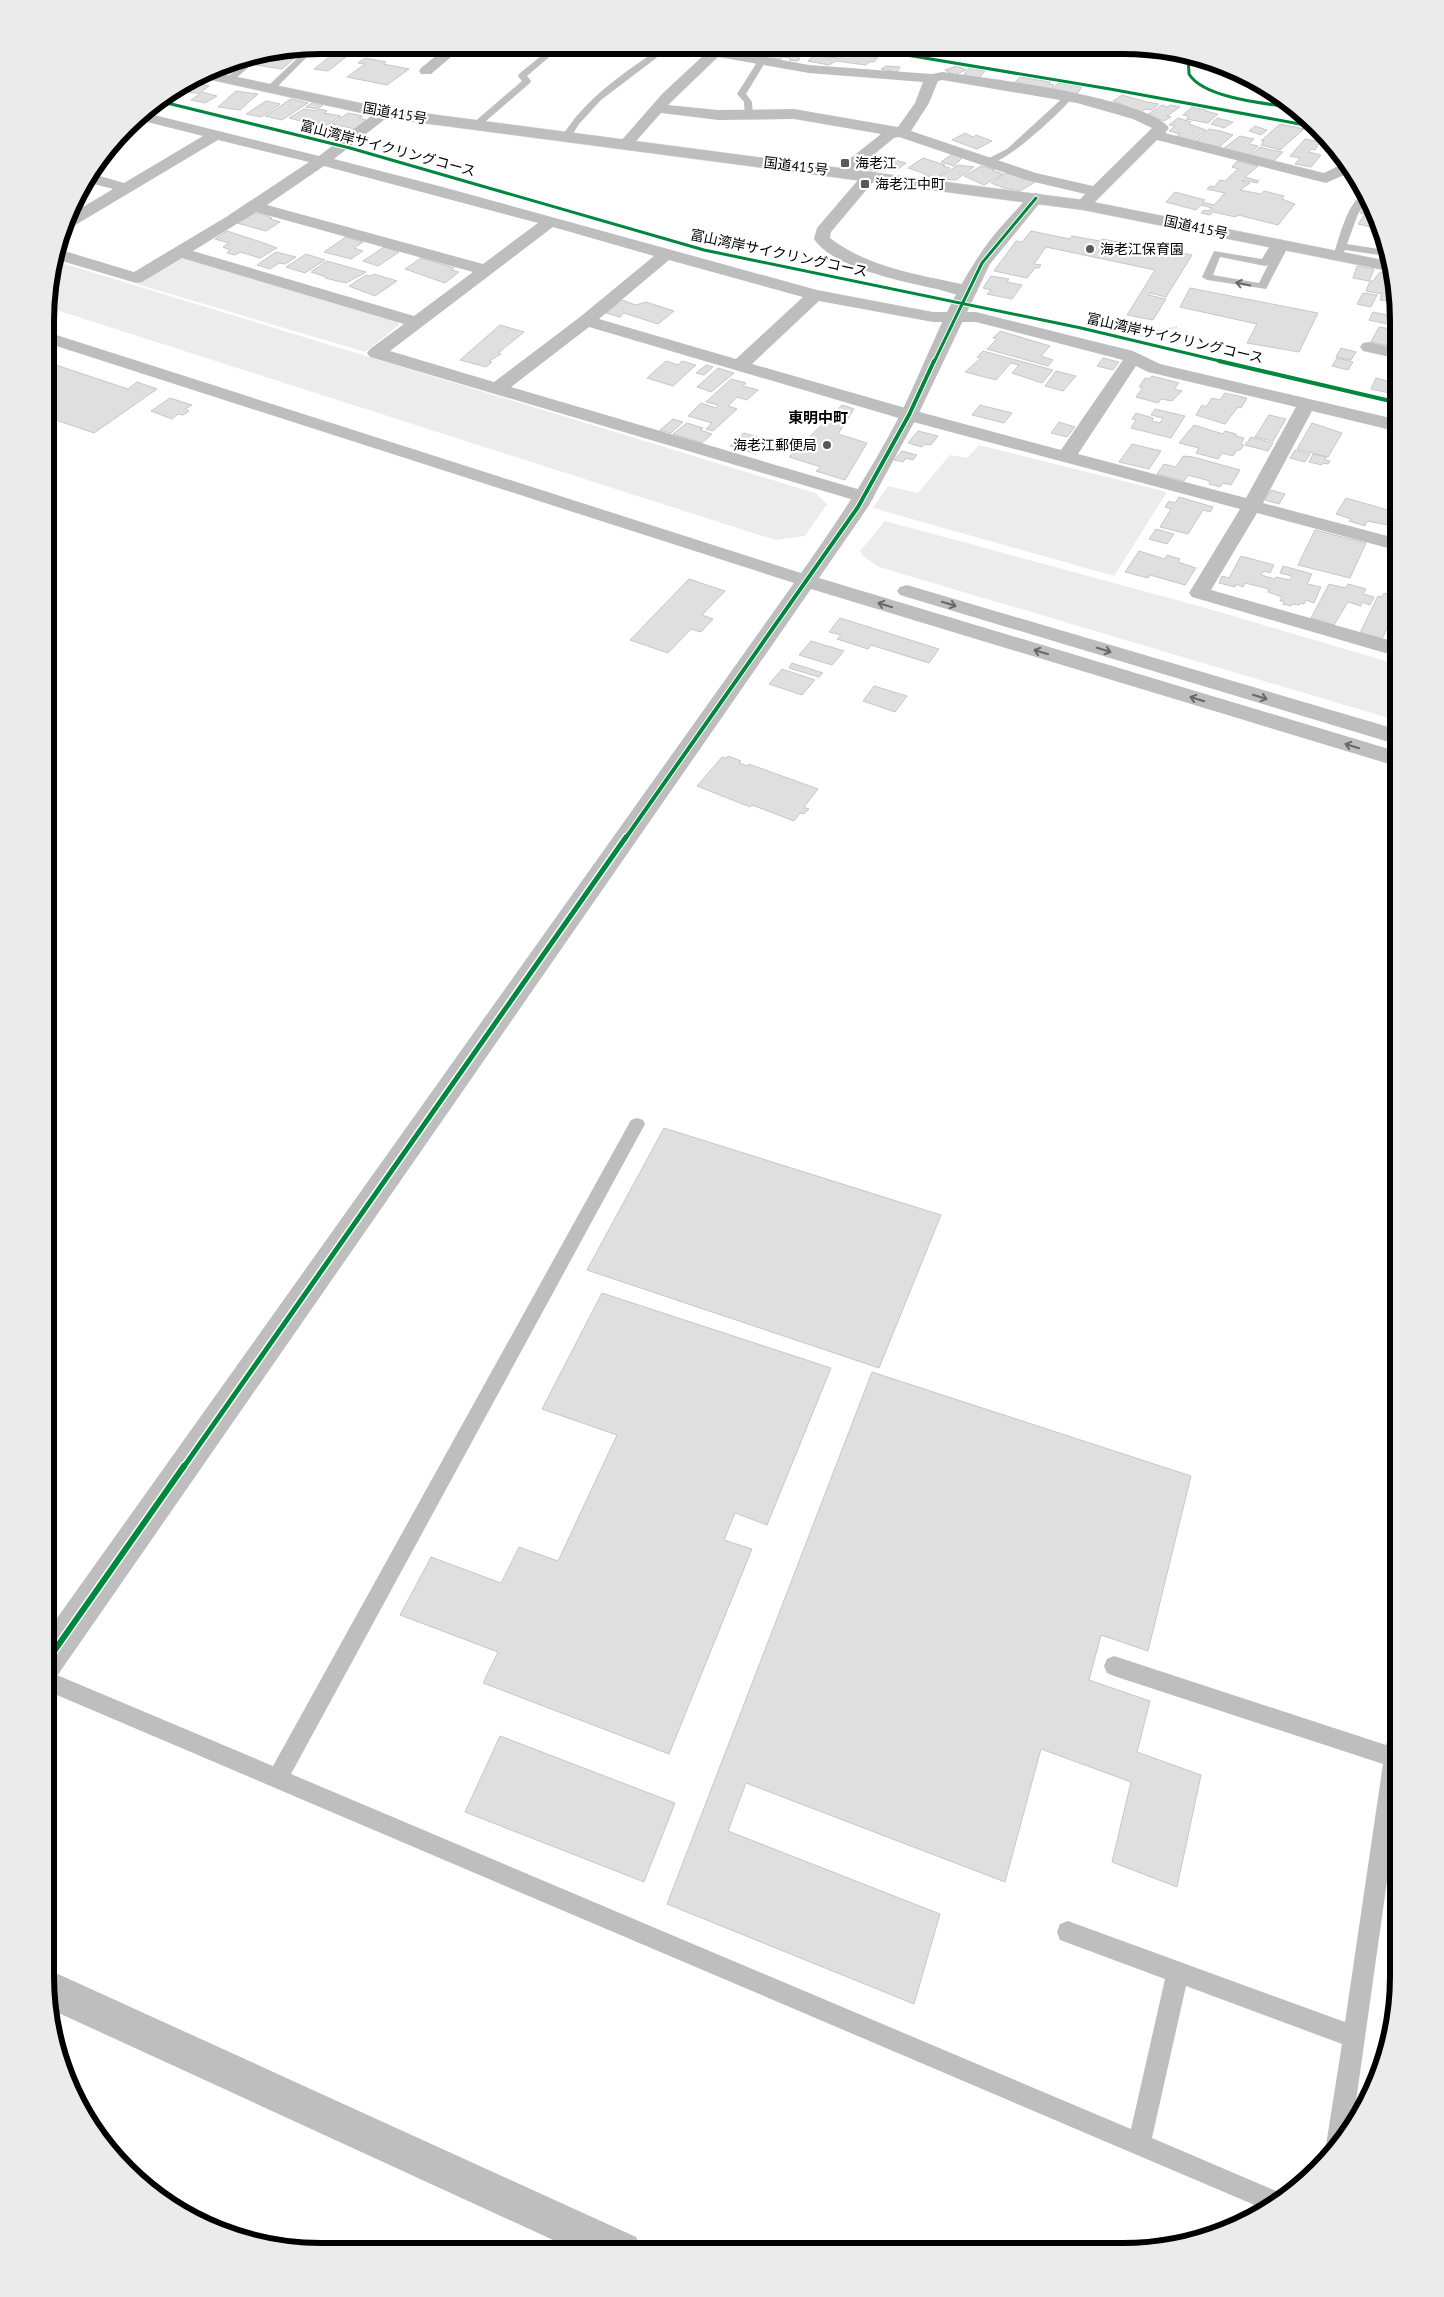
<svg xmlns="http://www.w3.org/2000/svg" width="1444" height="2297" font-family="'PT Sans','Noto Sans JP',sans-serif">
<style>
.green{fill:#ececec}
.water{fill:#bfbfbf}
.building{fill:#dfdfdf;stroke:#c7c7c7}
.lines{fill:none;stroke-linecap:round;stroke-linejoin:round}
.trunk-casing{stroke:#dbdbdb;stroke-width:1}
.path{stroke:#b9b9b9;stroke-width:2;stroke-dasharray:0.5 1;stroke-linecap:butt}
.service{fill:#bebebe;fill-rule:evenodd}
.minor{fill:#bebebe;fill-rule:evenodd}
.tertiary{fill:#bebebe;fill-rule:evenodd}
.trunk{fill:#bebebe;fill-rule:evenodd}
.cycleway-far3-casing{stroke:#fff;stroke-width:5}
.cycleway-far2-casing{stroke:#fff;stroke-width:6}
.cycleway-far1-casing{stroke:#fff;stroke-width:8}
.cycleway-casing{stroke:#fff;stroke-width:9}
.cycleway-far3{stroke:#00873e;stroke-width:3}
.cycleway-far2{stroke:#00873e;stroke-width:4}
.cycleway-far1{stroke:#00873e;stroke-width:5}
.cycleway{stroke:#00873e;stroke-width:6}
.oneway{stroke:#686868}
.poi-dot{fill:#595959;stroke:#fff;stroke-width:2}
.labels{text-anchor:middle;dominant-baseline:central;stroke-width:4.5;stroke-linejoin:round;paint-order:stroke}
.far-street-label{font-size:14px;fill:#000;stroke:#fff}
.far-poi-label{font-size:14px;fill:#000;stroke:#fff;text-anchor:start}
.far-neighbourhood-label{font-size:15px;font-weight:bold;fill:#000;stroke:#fff}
.rim{fill:none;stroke:#000;stroke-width:6}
</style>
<rect width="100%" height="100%" fill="#fff"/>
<path class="green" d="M187 258 397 321 399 325 365 352 137 284 177 259Z
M55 261 815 493 827 504 805 536 775 540 47 307V285Z
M979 445 1167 492 1114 576 873 508 888 486 918 493 950 455 967 458Z
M885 521 1202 607 1399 665V721L879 567 864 557 860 551Z"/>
<path class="water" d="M1179 53 1229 66 1257 82 1223 75 1179 59Z"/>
<path class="building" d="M409 45H451L444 50 424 45 420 48Z
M725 46H745L738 52 722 49Z
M746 46H770L763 54H758L756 56 741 52Z
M775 46H794L804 48 797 58H800L798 61 789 60 791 58 783 57 781 59 766 58Z
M306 48 282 69 256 65 266 56Z
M817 48 830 50 826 54 813 52Z
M848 48 876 53 873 57H878L874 62H869L866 65 836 61 829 65 808 61 813 56 840 58Z
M332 55 346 57 328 71 314 69Z
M365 58 386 62 383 64 409 69 387 85 347 77 365 64 358 63Z
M220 65 239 69 231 74 210 70Z
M886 66 900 67 897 72 881 69Z
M957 66 966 70 954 75 945 70Z
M969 68 985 71 979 78 963 76Z
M1020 77 1051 82 1049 84 1054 85 1051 90 1014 83Z
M190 82 209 86 201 92 217 96 205 103 191 100 200 94 196 93 182 92 174 97 168 96 177 92Z
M1058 83 1082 87 1077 94 1053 89Z
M236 91 258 94 240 110 218 107Z
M1122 95 1147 102 1159 104 1152 110 1145 109 1142 112 1119 105 1121 104 1113 101Z
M291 99 308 103 282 120 265 116Z
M266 101 280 104 261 117 246 114Z
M312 103 323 105 317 109 306 107Z
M1162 105 1167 107 1171 105 1180 107 1167 116 1171 117 1164 121 1147 115Z
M1192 107 1206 110 1205 111 1218 114 1208 123 1186 119 1189 116 1183 115Z
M304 109 316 111 320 109 327 111 324 113 341 116 324 127 289 118Z
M348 113 363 116 359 118 366 120 355 129 332 124Z
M1178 118 1191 122 1189 124 1206 130 1193 141 1177 136 1180 134 1169 131 1175 126 1169 125Z
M1217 118 1233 122 1224 128 1211 124Z
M1280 124 1304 129 1280 150 1261 145 1264 141H1261Z
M1255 126 1267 130 1261 135 1249 131Z
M1209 129 1220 131 1233 135 1218 148 1196 141Z
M965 133 973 137 976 135 992 141 977 149 952 140Z
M1240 136 1254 139 1249 144 1258 146 1248 156 1223 149Z
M1305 139 1320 142 1315 150 1311 149 1309 152 1321 155 1311 167 1295 164 1300 158 1290 156Z
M1260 147 1271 150 1283 152 1273 162 1250 156Z
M873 154 906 163 897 170 889 168 886 171 874 166 871 168 879 170 878 172 858 166Z
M952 154 963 157 954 166 941 162Z
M923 158 945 165 943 166 950 168 936 178 924 175 926 174 908 168Z
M1237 161 1258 166 1245 177 1259 181 1257 183 1244 180 1242 181 1250 183 1240 190 1261 194 1264 191 1284 196 1282 199 1295 204 1278 225 1238 215 1236 217 1213 212 1210 215 1201 213 1204 210 1208 211 1212 208 1201 205 1196 210 1166 202 1175 192 1205 200 1202 202 1214 205 1225 193 1207 189 1210 186 1214 187 1220 180 1225 181 1238 169 1232 167Z
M958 165 974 167 956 180 936 179Z
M981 166 994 169 992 170 1003 174 984 185 964 176Z
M1008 172 1035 182 1020 191 1004 188 991 183Z
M1368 203 1371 204 1378 215 1379 223 1378 226 1373 225 1371 227 1358 224 1365 214 1360 213Z
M255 213 269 215 267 216 272 218 270 219 280 222 266 231 237 223Z
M227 231 264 243 277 248 260 258 240 252 235 255 227 253 230 250 223 247 229 243 215 239Z
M1031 231 1070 239 1072 236 1100 241 1102 239 1123 243 1119 248 1163 257 1167 250 1192 255 1166 297 1150 293 1148 295 1166 299 1153 320 1127 315 1155 270 1046 247 1034 264 1041 265 1039 268H1035L1027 278 994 271 1016 241 1022 242Z
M346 237 363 242 354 248 363 251 351 259 324 252Z
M384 247 399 252 378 266 363 261Z
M276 252 296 257 285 264 279 263 270 269 257 265Z
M306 254 325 260 305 273 286 267Z
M421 258 454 268 451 270 459 272 445 283 405 269Z
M327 261 366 272 346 283 325 278 326 277 311 272Z
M1357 266 1374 269 1369 281 1353 278Z
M1380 272 1390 274 1392 284 1389 290 1393 291 1395 302 1380 300 1382 294 1366 291 1370 281H1373Z
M374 274 397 281 375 296 349 286 366 275 371 276Z
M991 276 1009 279 1007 282 1022 285 1012 299 987 294 991 290 983 288Z
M1190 288 1318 313 1299 352 1247 343 1257 324 1180 307Z
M1363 293 1377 295 1371 307 1357 304Z
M622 300 636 305 646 302 674 311 658 324 624 313 620 317 606 313Z
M1373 312 1396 317 1392 325 1369 320Z
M500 325 524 332 498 353 501 354 489 361 492 362 486 367 460 360Z
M1392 326 1399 328V348L1371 342 1379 327 1390 329Z
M1000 331 1050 346 1041 356 1053 360 1048 366 987 349 997 339 993 338Z
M1341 348 1356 352 1351 360 1336 357Z
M983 351 1053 370 1042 383 1012 373 1019 365 1011 363 996 380 965 372 981 358 977 357Z
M1103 358 1119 362 1113 370 1097 366Z
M1337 358 1353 362 1348 370 1332 366Z
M666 361 678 365 682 361 696 365 673 386 647 378Z
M47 362 128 389 137 382 157 389 94 433 47 417Z
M706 365 713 367 704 375 696 373Z
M718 368 734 373 711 392 697 387Z
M1056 371 1076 376 1063 391 1045 386Z
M1152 376 1179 383 1174 389 1182 391 1172 401 1161 399 1158 403 1136 397 1143 387H1139L1145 378 1149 379Z
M1376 378 1399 384V395L1371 389Z
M731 379 746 383 743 386 758 390 747 400 737 397 728 406 737 409 713 431 706 429 712 423 688 416 701 403 716 408 718 405 706 402Z
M1225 393 1247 398 1241 408 1238 407 1225 424 1196 415 1202 405 1206 407 1212 398 1220 400Z
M170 398 192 405 185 409 189 411 183 415 178 414 172 419 151 411Z
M842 405 854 409 838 434 867 443 845 480 816 471 821 467 789 457Z
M980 405 1012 413 1004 423 972 415Z
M1155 409 1185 416 1171 438 1131 428 1136 420 1132 419 1136 413 1153 418 1152 421 1160 423 1163 418 1151 415Z
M1269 415 1286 419 1273 441 1255 437Z
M673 419 683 422 671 433 660 430Z
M1059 422 1075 427 1067 437 1051 433Z
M687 423 703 428 700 430 712 434 702 443 673 434Z
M1312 423 1342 433 1328 457 1297 449Z
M1194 425 1223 434 1225 431 1236 434V436L1244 438 1241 444 1244 445 1240 450H1237L1233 456 1222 453 1218 459 1196 453 1199 448 1179 443Z
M918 431 938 436 931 445 925 444 922 447 908 443Z
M744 433 767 440 753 453 730 446Z
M1251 437 1273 443 1268 451 1245 445Z
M1132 444 1161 451 1149 469 1119 462Z
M1295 450 1310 454 1305 462 1290 458Z
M902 451 917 455 913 460 906 458 903 462 894 460Z
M1313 454 1326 457 1325 460 1330 461 1328 464 1323 463 1322 465 1309 462Z
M1183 456 1193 457 1240 470 1231 485 1223 483 1220 487 1209 484 1210 481 1188 475 1184 481 1157 474 1164 464 1176 467Z
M1271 490 1285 494 1279 504 1265 500Z
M1179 497 1213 507 1210 512 1203 510 1188 534 1160 527 1171 509 1165 507 1169 501 1175 503Z
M1346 498 1395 512 1388 525 1367 521 1365 526 1349 521 1351 519 1336 514Z
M1156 529 1174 534 1167 544 1149 539Z
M1315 530 1366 543 1350 578 1298 565Z
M1139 551 1165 559 1167 555 1180 559 1178 562 1196 568 1185 585 1150 575 1148 578 1125 572Z
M1241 556 1274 565 1270 573 1264 571 1261 575 1275 579 1276 577 1290 580 1292 576 1280 573 1283 566 1312 574 1307 584 1321 587 1314 603 1306 600 1304 604 1300 603 1299 605 1292 604 1291 606 1283 604 1284 601H1280L1282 597 1268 592 1269 589 1245 583 1243 587 1236 584 1235 587 1219 583 1222 576 1229 578Z
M689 579 725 591 702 615 713 619 701 632 691 629 668 653 630 640Z
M1329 584 1345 588 1348 584 1366 589 1363 594 1374 597 1370 605 1362 602 1361 606 1348 602 1334 625 1311 618Z
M1384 593 1392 595 1390 599 1399 601 1398 624 1390 621 1382 639 1360 633 1378 596 1382 597Z
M840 618 939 649 929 663 871 645 868 649 837 639 841 635 829 632Z
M811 641 844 651 832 665 799 655Z
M792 663 823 673 819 677 789 668Z
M782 669 815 680 802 695 769 684Z
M874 686 907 696 895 712 863 701Z
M728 756 741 761 739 763 748 766 749 764 818 789 804 807 809 809 804 814 800 813 794 821 752 805 750 807 697 786 722 757 726 758Z
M664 1128 941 1215 879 1368 587 1270Z
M602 1293 831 1368 767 1525 735 1513 724 1540 752 1549 669 1754 483 1683 498 1652 400 1615 431 1557 501 1583 519 1547 558 1561 617 1435 542 1409Z
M872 1372 1191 1476 1148 1651 1101 1635 1089 1680 1150 1701 1137 1752 1201 1775 1177 1887 1112 1862 1131 1782 1041 1749 1005 1882 746 1783 728 1831 940 1914 914 2004 667 1904Z
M500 1736 675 1803 644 1882 465 1812Z"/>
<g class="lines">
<defs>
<path id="trunk" d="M208 71 384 108 1083 200 1387 261 1389 271 1083 210 384 118 198 77Z"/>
</defs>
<use href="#trunk" class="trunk-casing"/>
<path class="path" d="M1141 337 1146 333 1178 327"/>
<path class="service" d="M319 45 274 90H268V86L309 47Z
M553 46H562L527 76 531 81 530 83 478 128H472V124L522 81 518 76 519 74Z
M663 46H672L601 100 579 124 569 140H563L561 138C586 97 624 73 663 46Z
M260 57 233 81 226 79 249 59Z
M759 59 766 61 746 94 752 102 753 115 749 118 745 115 744 102 737 94Z
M1067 94 1074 96C1062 111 1003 167 985 164V160L1007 149Z
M1365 192 1368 199 1358 214 1347 244 1385 250 1386 256 1345 250 1341 258H1335L1333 256C1340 237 1346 204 1365 192Z
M1275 241 1280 244 1287 243 1289 245 1266 289 1207 280 1202 277 1214 251 1262 259 1272 242ZM1220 257 1265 266 1268 265 1259 283 1213 275Z
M637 1118 643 1120 645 1124 291 1774 1131 2129 1165 1979 1060 1940 1057 1932 1060 1924 1068 1921 1345 2022 1383 1764 1114 1676 1107 1673 1104 1666 1107 1659 1114 1656 1386 1745 1391 1728 1398 1725V1803L1352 2130 1331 2154 1326 2145 1342 2044 1186 1986 1152 2138 1283 2194 1285 2196 1264 2209 45 1690V1670L273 1766 631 1120Z"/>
<path class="minor" d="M449 45H465L431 74H421L419 71 421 68Z
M677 46H708L809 65 932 74 942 72C983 77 1148 98 1169 128L1165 133 1324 173 1336 167 1349 166 1355 175H1344L1326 183 1157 140 1089 208H1077L1075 205 1085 194 1026 180 899 137 894 138 849 175H837L835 172 837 169 881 134 794 119 718 120 661 113 630 148H620L617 145 620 142 663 93 705 54 679 49ZM718 57 809 73 923 82 915 103 898 127 794 109 718 110 668 105ZM942 80 1077 103 1133 119 1152 128 1093 186 1036 173 911 131 929 103 938 81Z
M384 108 392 113 389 116 334 159 439 186 817 290 933 312H976L1133 351 1160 364 1399 420V432L1312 411 1263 503 1399 539V551L1257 513 1211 590 1399 643V657L1192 597 1189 593 1240 509 902 419 589 327 511 387 871 493 874 497 871 501 864 503 370 357 367 353 370 349 404 324 182 258 142 282 136 283 55 259 58 249 134 272 226 217 309 162 218 140 72 227 65 229 68 216 113 189 86 182 93 174 124 183 203 136 135 119 142 112 319 156 379 110ZM324 166 538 223 483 264 267 205ZM256 212 473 272 414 316 193 251ZM553 227 654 256 580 317 494 382 390 351ZM669 260 803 297 736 359 599 319ZM819 301 933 322H976L1123 360 1061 450 916 411 752 364ZM1136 366 1148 372 1296 407 1246 498 1078 454Z
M870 171 876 173 878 176 831 232 830 238C872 270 925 275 974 287L977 291 974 295C962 298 948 292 937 289 904 282 833 268 814 239L817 228 864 173Z
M1369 342 1399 349V359L1363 351 1360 347 1363 343Z"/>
<path class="tertiary" d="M1036 193 1042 195 1044 198 990 264 918 415 868 507 819 578 1399 752V767L811 589 57 1676 45 1680V1635L794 583 47 343V332L801 573C838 521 871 471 900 415 925 365 944 309 975 262 990 237 1011 216 1030 195Z
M907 585 1399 730V745L900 595 897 591 900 587Z
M47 1969 636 2237 642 2251 575 2250 52 2010 45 1970Z"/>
<use href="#trunk" class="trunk"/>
<defs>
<path id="cycleway-far3" d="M859 47 1110 89 1316 127
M1188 55 1189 74C1204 99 1270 104 1297 108
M159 101 350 148 704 250 1081 328 1224 362
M934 362 982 263 1036 198"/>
<path id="cycleway-far2" d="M1219 361 1399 403
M625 839 858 507 909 415 934 361"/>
<path id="cycleway-far1" d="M183 1468 626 837"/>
<path id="cycleway" d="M45 1664 184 1466"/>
</defs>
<use href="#cycleway-far3" class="cycleway-far3-casing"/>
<use href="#cycleway-far2" class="cycleway-far2-casing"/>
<use href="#cycleway-far1" class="cycleway-far1-casing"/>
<use href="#cycleway" class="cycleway-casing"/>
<use href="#cycleway-far3" class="cycleway-far3"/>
<use href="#cycleway-far2" class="cycleway-far2"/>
<use href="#cycleway-far1" class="cycleway-far1"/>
<use href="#cycleway" class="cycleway"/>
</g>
<defs><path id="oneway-shaft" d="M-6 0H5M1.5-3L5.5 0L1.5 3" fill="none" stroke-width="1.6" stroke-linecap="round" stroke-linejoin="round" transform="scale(1.25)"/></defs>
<g class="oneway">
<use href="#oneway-shaft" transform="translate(1243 284) rotate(-169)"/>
<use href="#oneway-shaft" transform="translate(949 604) rotate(17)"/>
<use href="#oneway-shaft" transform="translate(885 605) rotate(-163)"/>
<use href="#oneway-shaft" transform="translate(1104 650) rotate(17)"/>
<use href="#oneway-shaft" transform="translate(1041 652) rotate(-163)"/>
<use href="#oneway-shaft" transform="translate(1260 697) rotate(17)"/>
<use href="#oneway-shaft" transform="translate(1197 699) rotate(-163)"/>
<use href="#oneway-shaft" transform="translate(1352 746) rotate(-163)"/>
</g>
<g class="poi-dot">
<rect x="840" y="158" width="10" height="10" rx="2.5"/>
<rect x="860" y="179" width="10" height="10" rx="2.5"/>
<circle cx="1090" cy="249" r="5"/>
<circle cx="827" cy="445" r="5"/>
</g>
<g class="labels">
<g class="far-street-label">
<text transform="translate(395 113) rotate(10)">国道415号</text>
<text transform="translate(388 148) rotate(15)">富山湾岸サイクリングコース</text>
<text transform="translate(796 166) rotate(7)">国道415号</text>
<text transform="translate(1196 227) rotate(12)">国道415号</text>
<text transform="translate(779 253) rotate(12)">富山湾岸サイクリングコース</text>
<text transform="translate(1175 338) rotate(13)">富山湾岸サイクリングコース</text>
</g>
<g class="far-poi-label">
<text x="855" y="163">海老江</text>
<text x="875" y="184">海老江中町</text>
<text x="1100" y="249">海老江保育園</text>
<text x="817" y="445" text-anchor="end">海老江郵便局</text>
</g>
<g class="far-neighbourhood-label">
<text x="818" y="417">東明中町</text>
</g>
</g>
<path d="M0 0H1444V2297H0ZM321 54H1123A267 267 0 0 1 1390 321V1976A267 267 0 0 1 1123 2243H321A267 267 0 0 1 54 1976V321A267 267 0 0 1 321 54Z" fill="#ebebeb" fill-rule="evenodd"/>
<path class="rim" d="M321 54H1123A267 267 0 0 1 1390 321V1976A267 267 0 0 1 1123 2243H321A267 267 0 0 1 54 1976V321A267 267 0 0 1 321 54Z"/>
</svg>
